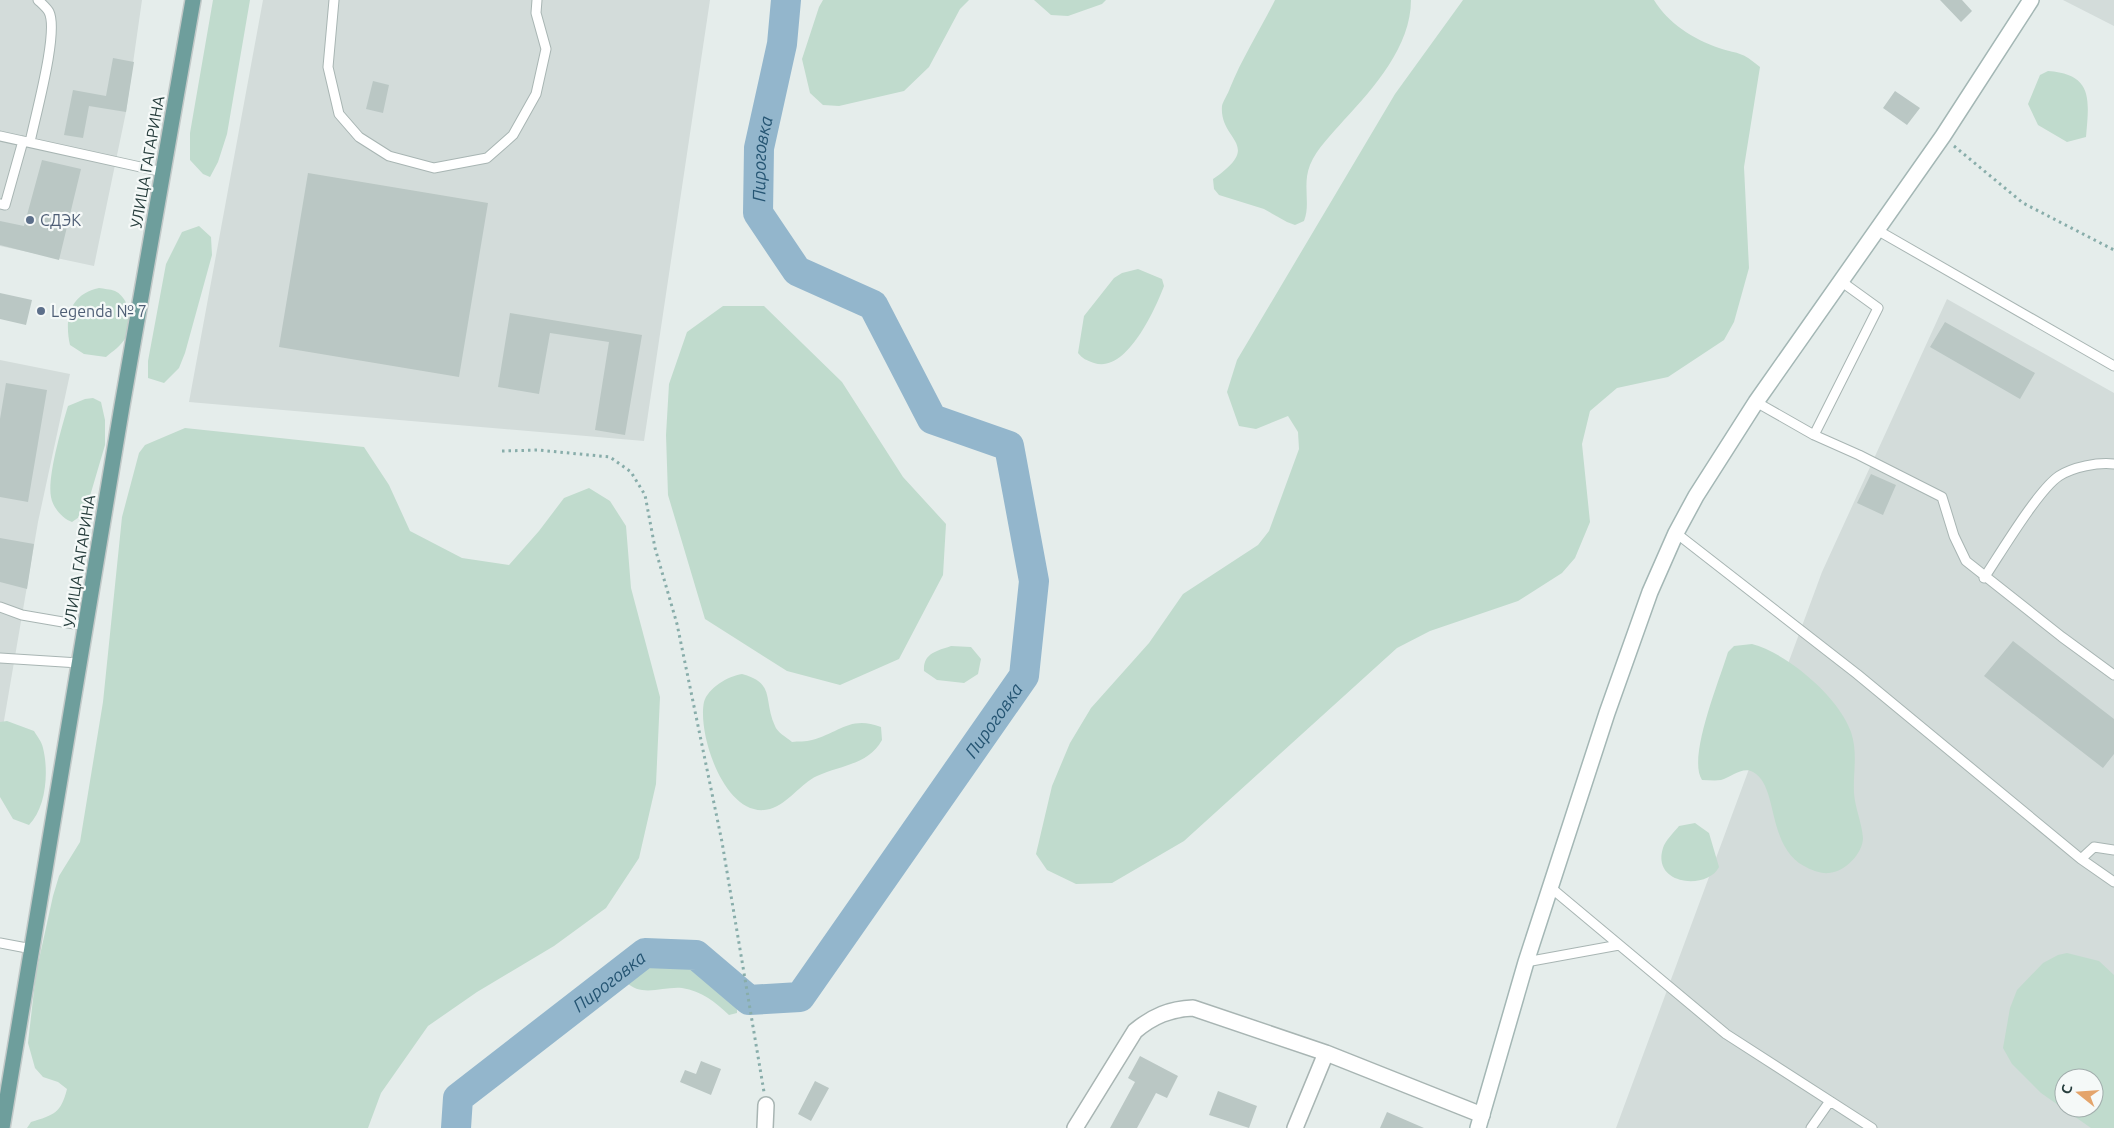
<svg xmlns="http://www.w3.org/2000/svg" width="2114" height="1128" font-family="Ubuntu,sans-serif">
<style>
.built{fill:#d3dcda;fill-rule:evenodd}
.green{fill:#c0dbcd;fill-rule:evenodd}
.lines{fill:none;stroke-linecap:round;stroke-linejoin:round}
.river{stroke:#93b6cc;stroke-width:30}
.building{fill:#bac7c4}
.service-casing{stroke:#a8b5b3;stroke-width:11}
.minor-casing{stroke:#a8b5b3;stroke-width:18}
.secondary-casing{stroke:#a4b7b5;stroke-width:18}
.primary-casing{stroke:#c2c9c8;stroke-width:18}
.path{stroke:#88adaa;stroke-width:3;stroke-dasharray:2.5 4;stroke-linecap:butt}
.service{stroke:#fff;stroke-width:9}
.minor{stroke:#fff;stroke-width:15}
.secondary{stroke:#fff;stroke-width:15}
.primary{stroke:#6e9e9c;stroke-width:15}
.service-dot{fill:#5c6f8a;stroke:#f5f9f8;stroke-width:2}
.labels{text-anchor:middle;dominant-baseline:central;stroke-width:4.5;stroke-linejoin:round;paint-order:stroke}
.street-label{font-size:16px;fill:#263d3c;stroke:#f5f9f8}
.service-label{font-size:16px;fill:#4e5e75;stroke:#f5f9f8;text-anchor:start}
.water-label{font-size:18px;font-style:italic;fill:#255573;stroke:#f5f9f8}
</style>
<rect width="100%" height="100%" fill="#e5edeb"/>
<path class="built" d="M0 0H142L126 112 94 266 0 246Z
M263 0H710L644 441 189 402Z
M2063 0H2114V26Z
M1947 299 2114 393V1128H1616L1822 572ZM2064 1078H2094V1108H2064Z
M0 360 70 374 38 522 0 744Z"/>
<path class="green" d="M213 0H250L227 134 218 162 210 177 203 174 190 160V133Z
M823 0H969L960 9 929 67 904 91 839 106 823 105 810 93 802 59 819 7Z
M1034 0H1106L1102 4 1068 16 1051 15Z
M1275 0H1411C1411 46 1374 88 1344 120 1332 134 1317 148 1310 165 1302 185 1311 204 1304 221L1295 225 1287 222 1264 209 1219 195 1214 189 1213 179C1265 143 1219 142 1222 106 1223 101 1228 94 1230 88 1242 58 1260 30 1275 0Z
M1463 0H1654C1668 23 1693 39 1719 48 1741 55 1741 51 1760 67L1744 167 1749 268 1734 322 1724 340 1668 377 1617 388 1590 411 1582 444 1590 522 1575 558 1562 573 1518 601 1430 631 1397 648 1184 841 1112 883 1076 884 1047 870 1036 854 1052 786 1070 743 1091 708 1149 643 1183 594 1258 545 1269 531 1299 449 1298 432 1288 416 1256 429 1239 426 1227 392 1237 360 1395 94Z
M2048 71C2094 74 2089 101 2086 137L2067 142 2038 125 2028 104 2040 75Z
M199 226 211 237 212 255 185 353 179 368 164 383 148 378V361L166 264 182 232Z
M1138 269 1162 279 1164 286C1155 310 1126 374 1094 363 1086 360 1083 359 1078 353L1084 316 1114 278 1122 273Z
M99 288C104 289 110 289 115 291 130 298 134 324 126 337 121 346 113 351 106 357L84 354 70 345C64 318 70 294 99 288Z
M723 306H764L842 382 903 477 946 524 943 575 899 659 840 685 787 671 705 619 668 495 666 435 669 384 687 332Z
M93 398 101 402 105 420V445L85 513 72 522C63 519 53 508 51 497 47 477 62 426 68 406L85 399Z
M185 428 364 447 389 485 410 531 462 558 509 565 539 531 564 498 589 488 610 501 626 526 631 588 660 697 656 784 639 858 606 908 554 946 477 992 428 1026 381 1093 368 1128H27L31 1122C54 1115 61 1113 67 1089L58 1082 43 1077 35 1068 28 1043 36 973 53 896 59 876 80 842 103 702 122 517 139 453 145 445Z
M1752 644C1787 653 1839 697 1851 732 1858 753 1853 772 1854 793 1855 808 1862 823 1863 838 1863 853 1845 872 1829 873 1821 874 1811 870 1804 866 1766 845 1779 786 1753 772 1743 766 1731 777 1721 780 1715 781 1708 780 1702 780 1687 758 1720 679 1728 652L1734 646Z
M951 646 971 647 981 659 978 674 964 683 937 680 924 671C923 653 937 651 951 646Z
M742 674C776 683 763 700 775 726 777 732 786 737 792 742 798 741 806 742 812 740 839 733 850 715 881 727L882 740C868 765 841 765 817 776 800 784 789 803 770 809 726 821 697 735 704 702 708 688 728 676 742 674Z
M7 721 34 731C37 736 42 742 43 748 49 772 46 808 29 825L13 819 0 797V722Z
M1695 823 1709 833 1719 867C1708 890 1651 886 1663 848 1665 841 1674 832 1679 826Z
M2067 953 2099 961 2114 975V1128H2091L2041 1093 2012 1064 2003 1048 2010 1008 2017 990 2043 963 2058 955ZM2064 1078H2094V1108H2064Z
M666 962C690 969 739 980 737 1013L729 1015C715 1002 702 991 682 988 663 986 642 998 626 982 635 968 651 966 666 962Z"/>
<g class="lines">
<path class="river" id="s1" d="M456 1128 458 1098 645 953 696 955 749 1000 800 997 1024 676 1034 581 1009 446 932 419 873 305 797 271 758 213 759 148 782 44 786 0"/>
</g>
<path class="building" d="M1940 0H1962L1972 11 1961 22Z
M113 58 134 62 126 112 89 106 83 138 64 135 73 90 106 96Z
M373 81 389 85 383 113 366 109Z
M1895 91 1920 108 1907 125 1883 108Z
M42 160 81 169 59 260 0 245V221L24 226Z
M308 173 488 203 459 377 279 347Z
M0 293 32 300 26 325 0 319Z
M510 313 642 335 625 435 595 430 609 342 550 333 539 394 498 387Z
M1945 322 2035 373 2020 399 1930 347Z
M6 383 47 390 28 502 0 497V419Z
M1871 474 1896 485 1883 515 1857 503Z
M0 538 34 544 27 589 0 582Z
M2013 641 2114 719V754L2103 768 1984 676Z
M1140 1056 1178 1076 1167 1098 1156 1093 1137 1128H1110L1135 1082 1128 1078Z
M701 1061 721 1069 711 1095 680 1082 685 1070 696 1074Z
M815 1081 829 1088 811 1121 798 1114Z
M1218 1091 1257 1106 1249 1128 1209 1115Z
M1387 1112 1424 1128H1380Z"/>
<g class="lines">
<defs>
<path id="service" d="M334 0 328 67 339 114 359 137 389 156 434 168 487 158 513 135 536 94 546 49 536 13 537 0
M0 136 163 172
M30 142C35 117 59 32 49 12 47 8 41 3 38 0
M0 204 5 205 23 141
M1877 230 2114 366
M1756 402 1814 435 1859 455 1942 497 1954 536 1966 561 2062 637 2114 675
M1814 435 1878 308 1842 282
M1676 533 1857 674 2081 859 2114 882
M1984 578C2000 554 2038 490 2059 476 2073 467 2098 462 2114 464
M0 607 22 615 86 626
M0 658 79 663
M2081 859 2094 847 2114 850
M1550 887 1726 1034 1872 1128
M0 943 32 949
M1526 962 1619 945
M1811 1128 1830 1101"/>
<path id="minor" d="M765 1128 766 1105
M1075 1128 1135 1031C1153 1016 1170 1009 1193 1008L1326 1053
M1295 1128 1326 1053 1482 1115"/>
<path id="secondary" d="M1478 1128 1526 962 1607 713 1650 592 1676 533 1696 496 1756 402 1943 136 2031 0"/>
<path id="primary" d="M2 1128 122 406 193 0"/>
</defs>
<use href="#service" class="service-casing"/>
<use href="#minor" class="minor-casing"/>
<use href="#secondary" class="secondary-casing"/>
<use href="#primary" class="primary-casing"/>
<path class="path" d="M1954 146 2023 203 2114 250
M502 451 538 450 610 457 631 472 645 495 655 548 677 624 722 842 764 1092"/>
<use href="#service" class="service"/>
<use href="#minor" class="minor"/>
<use href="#secondary" class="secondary"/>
<use href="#primary" class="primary"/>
</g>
<g class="service-dot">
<circle cx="30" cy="220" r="5"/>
<circle cx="41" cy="311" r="5"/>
</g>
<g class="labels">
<g class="street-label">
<text transform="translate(147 162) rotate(-80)">УЛИЦА ГАГАРИНА</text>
<text transform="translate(79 561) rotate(-81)">УЛИЦА ГАГАРИНА</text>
</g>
<g class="service-label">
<text x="40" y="220">СДЭК</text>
<text x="51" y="311">Legenda № 7</text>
</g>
<g class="water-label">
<text stroke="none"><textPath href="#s1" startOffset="1480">Пироговка</textPath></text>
<text stroke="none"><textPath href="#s1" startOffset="776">Пироговка</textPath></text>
<text stroke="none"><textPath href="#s1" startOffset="221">Пироговка</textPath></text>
</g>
</g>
<g transform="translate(2079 1093) rotate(287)"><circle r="24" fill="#f5f9f8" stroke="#a2aead"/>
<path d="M0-4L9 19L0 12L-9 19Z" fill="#e4a46b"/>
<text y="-8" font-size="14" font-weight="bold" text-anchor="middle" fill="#263d3c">С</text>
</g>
</svg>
